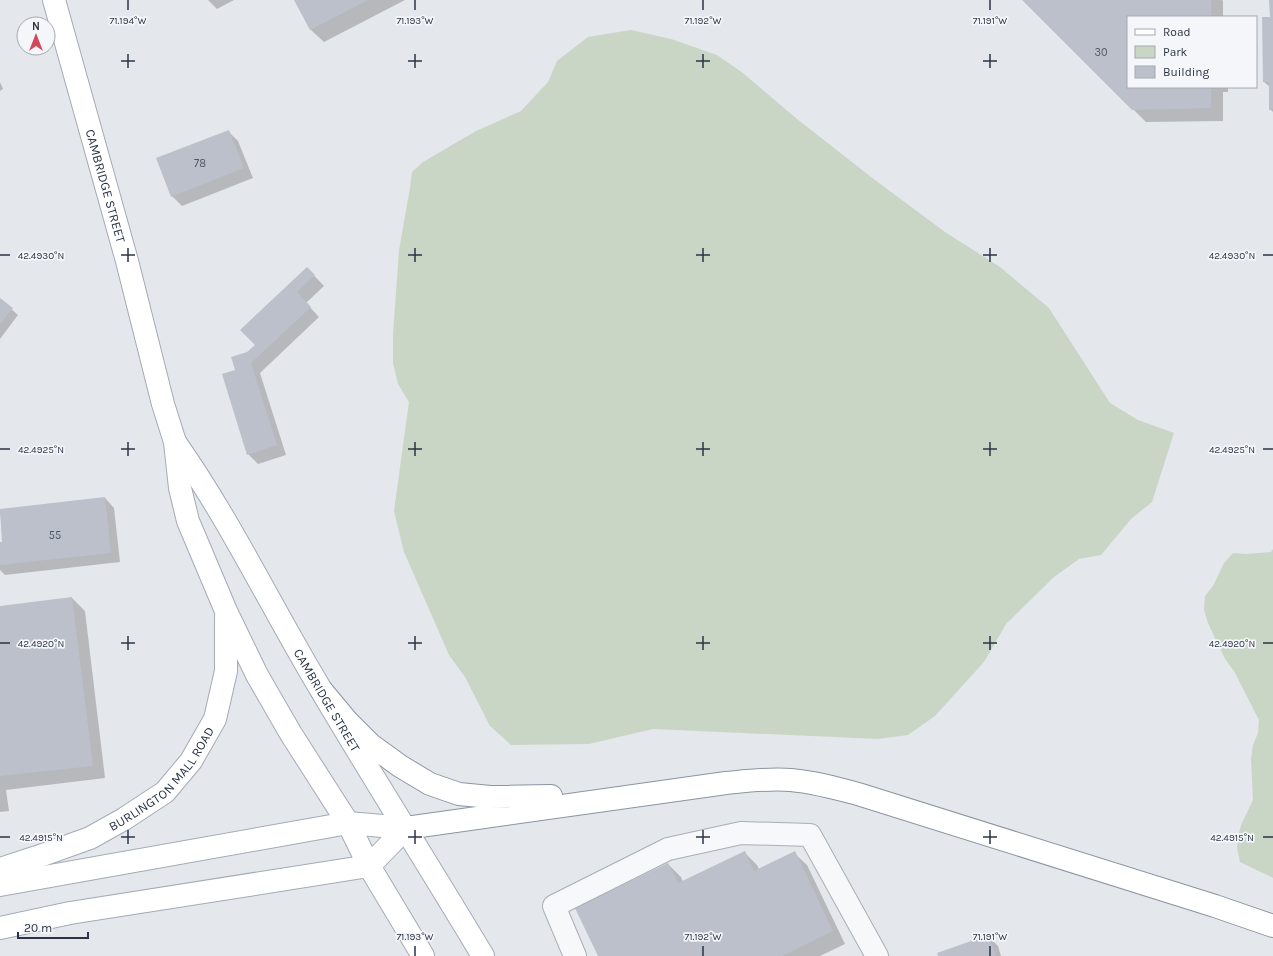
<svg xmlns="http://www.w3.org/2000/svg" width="1273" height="956" font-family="Karla,sans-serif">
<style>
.green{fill:#c9d6c5}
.shadow{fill:#0003}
.building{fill:#bbc0ca}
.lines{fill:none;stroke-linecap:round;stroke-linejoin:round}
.minor-casing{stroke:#a9aeb7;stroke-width:24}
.major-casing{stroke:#a3abb8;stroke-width:24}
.highway-casing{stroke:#8b94a3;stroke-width:24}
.minor{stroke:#f7f8fa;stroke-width:22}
.major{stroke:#fff;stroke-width:22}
.highway{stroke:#fff;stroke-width:22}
.ticks{fill:none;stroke:#2b3445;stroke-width:1.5}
.labels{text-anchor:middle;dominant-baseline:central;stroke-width:3.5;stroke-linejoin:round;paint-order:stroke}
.number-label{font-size:11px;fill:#4f5766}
.street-label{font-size:13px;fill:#2b3445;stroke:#f4f6f9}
.ticks-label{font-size:10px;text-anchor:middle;fill:#2b3445;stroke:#f4f6f9;stroke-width:3.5;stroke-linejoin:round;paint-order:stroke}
</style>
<rect width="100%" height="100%" fill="#e4e7ec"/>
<path class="green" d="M631 30 671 39 717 55 743 73 797 119 875 180 945 232 1000 267 1049 308 1110 403 1138 420 1174 433 1152 502 1131 519 1101 555 1079 559 1054 577 1006 624 984 662 935 716 908 735 878 739 653 729 589 744 511 745 490 726 465 677 449 655 404 552 394 511 409 402 398 384 393 363V335L399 250 410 188 412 172 423 162 476 131 521 111 548 82 557 61 588 37Z
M1273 549V878L1240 862 1237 848 1238 835 1242 823 1253 800 1251 759 1253 745 1258 733 1259 720 1234 671 1225 659 1208 623 1204 610 1205 596 1213 586 1224 563 1233 553 1246 554 1271 552Z"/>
<path class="shadow" d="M208 0H234L217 9Z
M296 0H405L324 42 311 30Z
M1023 0H1222L1223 1V17H1128V87H1228V92H1223V121L1146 122Z
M1270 0H1273V112L1270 109V87L1264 82 1271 18Z
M0 82 3 89 0 91Z
M228 131 238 141 253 178 182 206 172 196Z
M307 268 324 286 306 303 319 317 260 373 286 455 258 464 248 454 236 370 247 353 256 345Z
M0 299 18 315 0 339Z
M105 498 114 508 120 562 5 575 0 570V543H3L0 510Z
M72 598 85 611 105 778 6 790 9 811 0 812V607Z
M744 852 757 865 759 869 794 853 807 865 845 944 820 956H599L668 864 681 877 683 882Z
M988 936 998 946 1001 956H939Z"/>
<path class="building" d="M294 0H368L310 30Z
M1022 0H1211V17H1128V87H1211V108L1132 110Z
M1269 0H1273V109L1269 110V82H1263L1262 17H1270Z
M229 130 244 168 171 197 156 158Z
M307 267 315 275 297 292 311 307 251 363 277 445 247 455 222 374 235 370 231 357 247 352 255 345 240 330Z
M0 298 13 308 0 324Z
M105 497 111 553 0 565V542H2L0 509Z
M72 597 93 766 0 776V606Z
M745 851 754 871 795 851 833 931 782 956H598L575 908 668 863 678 883Z
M988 935 996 956H938L937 953Z"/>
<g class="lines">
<defs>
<path id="minor" d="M575 956 554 906 668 849 741 833 810 835 877 956"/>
<g id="major">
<path id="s1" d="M54 0 127 261 163 404 175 442 180 488 188 521 226 611 257 675 291 734 348 823 369 866 423 956"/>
<path id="s2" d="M177 445C226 515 264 592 307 666 364 764 425 859 483 956"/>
<path d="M369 866 406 828"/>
<path id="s3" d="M0 869 37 857 90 838 124 819 165 792 191 761 215 719 226 671V617"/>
<path d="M0 885 348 823 406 828"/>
<path d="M0 928 70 913 369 866"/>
</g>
<path id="highway" d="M322 691 347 721 371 745 400 766 430 784 459 794 490 797 551 796
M406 828 726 783C747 781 770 778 791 780 814 782 836 788 858 794L1215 906 1273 926"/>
</defs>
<use href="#minor" class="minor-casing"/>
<use href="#major" class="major-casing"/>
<use href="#highway" class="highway-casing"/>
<use href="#minor" class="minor"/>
<use href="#major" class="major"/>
<use href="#highway" class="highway"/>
</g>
<path class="ticks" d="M128 0V10M415 0V10M703 0V10M990 0V10M128 54V68M415 54V68M703 54V68M990 54V68M121 61H135M408 61H422M696 61H710M983 61H997M128 248V262M415 248V262M703 248V262M990 248V262M0 255H10M121 255H135M408 255H422M696 255H710M983 255H997M1263 255H1273M128 442V456M415 442V456M703 442V456M990 442V456M0 449H10M121 449H135M408 449H422M696 449H710M983 449H997M1263 449H1273M128 636V650M415 636V650M703 636V650M990 636V650M0 643H10M121 643H135M408 643H422M696 643H710M983 643H997M1263 643H1273M128 830V844M415 830V844M703 830V844M990 830V844M0 837H10M121 837H135M408 837H422M696 837H710M983 837H997M1263 837H1273M415 946V956M703 946V956M990 946V956"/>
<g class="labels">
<g class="number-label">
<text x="1101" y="52">30</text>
<text x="200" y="163">78</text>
<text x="55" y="535">55</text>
</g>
<g class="street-label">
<text stroke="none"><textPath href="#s1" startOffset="193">CAMBRIDGE STREET</textPath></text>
<text stroke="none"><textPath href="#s2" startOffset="296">CAMBRIDGE STREET</textPath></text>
<text stroke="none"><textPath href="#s3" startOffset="190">BURLINGTON MALL ROAD</textPath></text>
</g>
</g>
<g class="ticks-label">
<text x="128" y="24">71.194°W</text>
<text x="415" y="24">71.193°W</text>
<text x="703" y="24">71.192°W</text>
<text x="990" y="24">71.191°W</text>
<text x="41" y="259">42.4930°N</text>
<text x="1232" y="259">42.4930°N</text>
<text x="41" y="453">42.4925°N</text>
<text x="1232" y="453">42.4925°N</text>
<text x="41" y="647">42.4920°N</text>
<text x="1232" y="647">42.4920°N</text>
<text x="41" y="841">42.4915°N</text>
<text x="1232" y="841">42.4915°N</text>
<text x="415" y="940">71.193°W</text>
<text x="703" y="940">71.192°W</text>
<text x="990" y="940">71.191°W</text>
</g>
<rect x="1127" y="16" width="130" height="72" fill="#f4f6f9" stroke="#a4a8b1"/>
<rect x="1135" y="29" width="20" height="6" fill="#ffffff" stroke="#a4a8b1"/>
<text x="1163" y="36" font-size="12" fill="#2b3445">Road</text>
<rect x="1135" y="46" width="20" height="12" fill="#c9d6c5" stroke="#a4a8b1"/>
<text x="1163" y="56" font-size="12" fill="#2b3445">Park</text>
<rect x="1135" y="66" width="20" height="12" fill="#bbc0ca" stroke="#a4a8b1"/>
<text x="1163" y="76" font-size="12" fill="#2b3445">Building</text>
<g transform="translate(36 36)"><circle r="19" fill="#f4f6f9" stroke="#a4a8b1"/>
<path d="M0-3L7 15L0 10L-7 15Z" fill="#d1495b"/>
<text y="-6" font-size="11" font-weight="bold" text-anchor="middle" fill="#2b3445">N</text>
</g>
<path d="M18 932v6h70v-6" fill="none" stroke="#2b3445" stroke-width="2"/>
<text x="24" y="932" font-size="12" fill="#2b3445" stroke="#f4f6f9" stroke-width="3" paint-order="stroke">20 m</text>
</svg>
